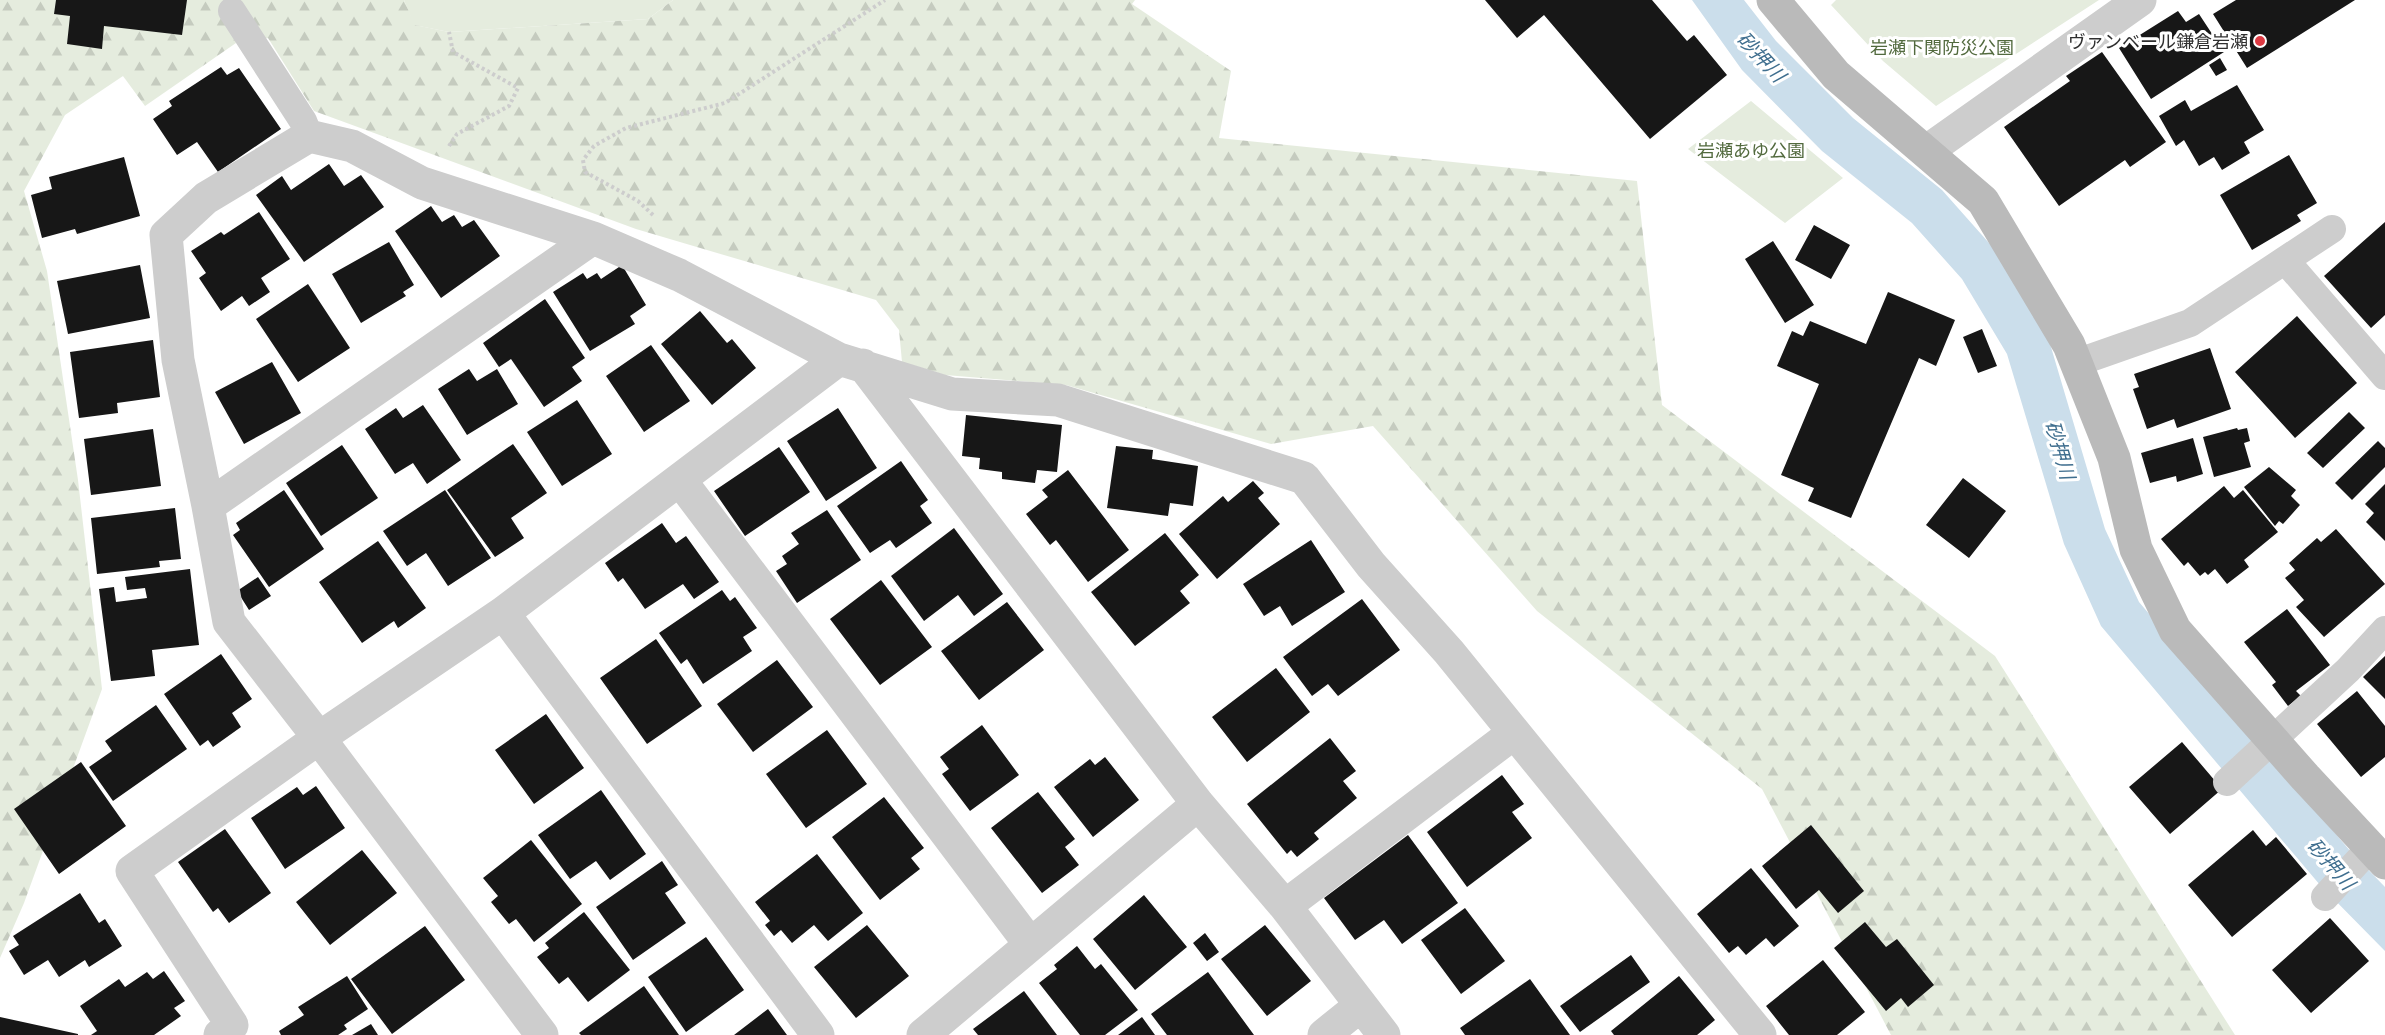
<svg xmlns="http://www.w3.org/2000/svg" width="2385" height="1035" font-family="'PT Sans Narrow','Noto Sans JP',sans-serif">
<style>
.green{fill:#e5ecde}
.forest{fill:url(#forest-firs)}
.water{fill:#cbdeeb}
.building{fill:#171717}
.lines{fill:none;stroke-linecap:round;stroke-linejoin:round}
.path{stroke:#cdcdcd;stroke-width:4;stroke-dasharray:3 3;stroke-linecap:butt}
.lane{stroke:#cdcdcd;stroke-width:28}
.street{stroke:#cdcdcd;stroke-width:33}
.secondary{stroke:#bababa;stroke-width:33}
.poi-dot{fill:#de3a43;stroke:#fff;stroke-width:2}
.labels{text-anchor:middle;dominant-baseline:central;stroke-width:6;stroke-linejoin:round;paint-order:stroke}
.poi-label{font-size:18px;fill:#303030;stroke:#fff;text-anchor:end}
.park-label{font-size:18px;fill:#526a3e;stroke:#fff}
.water-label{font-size:20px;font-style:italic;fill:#406f8f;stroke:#fff}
</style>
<defs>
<pattern id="forest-firs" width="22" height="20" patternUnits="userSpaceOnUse" patternTransform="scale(1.5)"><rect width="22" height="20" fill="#e5ecde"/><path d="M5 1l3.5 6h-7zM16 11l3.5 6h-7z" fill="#c5cbbf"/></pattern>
</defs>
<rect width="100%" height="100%" fill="#fff"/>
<path class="green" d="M404 0H673L648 19 449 32 414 25Z
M1836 0H2099L1936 106 1883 61 1831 5Z
M1751 101 1843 178 1785 223 1688 149Z"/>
<path class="forest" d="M0 0H404L415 25 449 32 648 19 673 0H1135L1132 4 1231 71 1219 138 1637 181 1662 405 1995 656 2235 1035H1891L1762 789 1537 611 1373 426 1271 444 1066 385 945 375 902 362 899 330 876 300 636 229 314 111 268 38 236 43 145 106 123 76 65 115 24 191 47 271 78 480 102 689 24 903 0 958Z"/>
<path class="water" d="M1692 0H1744L1776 41 1853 118 1942 190 1997 252 2048 337 2105 529 2139 602 2351 852 2385 887V951L2320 885 2101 626 2064 544 2007 354 1962 279 1912 223 1822 151 1742 70Z"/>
<path class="building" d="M56 0H187L182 35 104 26 102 49 67 44 70 16 54 14Z
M1485 0H1652L1687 41 1694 35 1727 75 1650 139 1544 15 1517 38Z
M2236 0H2355L2247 68 2213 14Z
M2178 11 2186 22 2199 14 2224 52 2151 99 2119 48Z
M2102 52 2166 142 2130 167 2125 160 2059 206 2004 127 2070 81 2066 76Z
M2220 58 2227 70 2216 76 2209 65Z
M221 67 227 75 239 68 281 129 218 172 197 142 177 155 153 119 172 106 169 101Z
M2237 85 2264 130 2244 142 2250 153 2222 170 2214 157 2199 166 2184 140 2176 146 2159 116 2185 100 2191 111Z
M2289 155 2317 203 2297 215 2301 221 2252 250 2220 195Z
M124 157 140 216 77 234 75 229 42 238 31 195 52 189 49 177Z
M329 164 344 186 361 175 384 207 304 262 256 195 282 176 291 190Z
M431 206 442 222 454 215 462 227 474 220 500 256 441 298 395 231Z
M259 212 290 259 261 278 270 292 249 306 242 296 221 311 199 278 206 273 191 251 221 232 224 235Z
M2385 222V315L2371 328 2324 276Z
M1814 225 1850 245 1831 279 1795 260Z
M1773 241 1814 305 1785 323 1745 259Z
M389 242 414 285 403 292 406 296 361 323 332 274Z
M140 265 150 318 68 334 57 281Z
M622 265 646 305 630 316 635 324 590 351 553 292 583 273 587 279 597 273 601 279Z
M308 284 350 348 298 382 256 319Z
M1888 292 1955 320 1936 366 1919 358 1851 518 1808 501 1814 488 1781 475 1819 384 1777 366 1792 331 1803 336 1810 321 1866 344Z
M545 299 585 358 572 367 582 381 544 407 511 359 499 367 483 343Z
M700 311 727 343 732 339 756 368 712 405 661 344Z
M2297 316 2357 383 2295 438 2235 372Z
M1982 329 1997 366 1978 373 1963 337Z
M153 340 160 397 117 403 118 413 79 418 70 352Z
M651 345 690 401 644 432 606 376Z
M2210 348 2231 409 2177 428 2174 419 2147 429 2133 389 2139 387 2134 374Z
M272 362 301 413 244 444 215 392Z
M469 369 477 381 497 369 518 404 467 435 438 389Z
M577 400 612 454 562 486 527 432Z
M423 405 461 460 427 484 413 463 395 474 365 429 396 408 403 418Z
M838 408 877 468 826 501 787 441Z
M2349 412 2365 428 2323 468 2307 453Z
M966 415 1062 425 1057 472 1037 470 1035 483 1002 479V472L979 469 980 458 962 456Z
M2237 428 2238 430 2247 428 2250 441 2244 443 2251 467 2214 477 2203 437Z
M153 429 161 486 91 495 84 439Z
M2193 438 2203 474 2177 482 2176 476 2150 483 2141 453Z
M2378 441 2385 448V467L2352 500 2335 483Z
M513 444 547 493 511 518 524 538 495 557 447 490Z
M342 445 378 498 321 536 286 483Z
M1116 446 1153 450 1152 459 1198 466 1193 506 1170 503 1168 516 1107 508Z
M779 447 810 492 745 536 714 491Z
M901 461 928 500 920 506 932 523 896 548 890 540 870 553 837 506Z
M2269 467 2296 490 2291 496 2300 505 2283 524 2279 521 2275 526 2244 487Z
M1068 470 1129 550 1088 582 1056 540 1050 545 1026 514 1048 497 1042 490Z
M1963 478 2006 511 1969 558 1926 525Z
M1253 481 1264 493 1258 498 1280 524 1217 579 1179 534 1223 496 1228 502Z
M2385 484V541L2366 522 2374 513 2365 504Z
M2224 486 2234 498 2243 490 2278 532 2244 560 2249 567 2227 584 2215 569 2208 575 2205 572 2200 576 2188 562 2184 566 2161 539Z
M284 490 324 549 269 587 233 535 240 530 236 523Z
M445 490 491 558 448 586 426 553 407 566 383 531Z
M175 508 181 559 159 561 160 567 97 574 91 518Z
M827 510 861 560 797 603 776 571 787 564 782 556 799 544 791 533Z
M662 523 676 543 686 536 719 582 694 599 683 584 645 609 623 578 618 582 605 563Z
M954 528 1003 594 974 616 958 595 924 621 891 576Z
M2336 529 2385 584 2324 637 2296 607 2304 600 2285 578 2295 570 2289 563 2317 538 2321 542Z
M1165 533 1199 575 1180 591 1190 603 1135 646 1091 592Z
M1311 540 1345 592 1292 626 1280 606 1264 616 1243 584Z
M378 541 426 608 398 628 394 621 362 643 319 582Z
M190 569 199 645 152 650 155 676 111 681 99 589 114 587 116 602 147 598 145 588 127 590 125 577Z
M258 577 271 596 249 610 237 591Z
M881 580 932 647 880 685 830 619Z
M722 590 730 601 735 597 757 628 743 637 752 651 703 684 687 659 681 664 659 633Z
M1362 599 1400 650 1338 696 1328 684 1312 696 1283 657Z
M1007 602 1044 650 979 700 941 651Z
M2287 609 2330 665 2296 691 2301 696 2288 706 2272 685 2276 682 2244 642Z
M656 639 702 706 647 744 600 678Z
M221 654 252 699 232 713 241 727 213 747 208 740 200 746 164 694Z
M2385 656V699L2363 677Z
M777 660 813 707 753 752 717 704Z
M1276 668 1310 712 1247 762 1212 717Z
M2357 691 2385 726V757L2361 777 2317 724Z
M156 705 187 749 113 801 89 767 112 751 105 741Z
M546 714 584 768 534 804 495 750Z
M982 725 1019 775 970 811 942 774 949 769 940 757Z
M827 730 867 784 806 828 766 774Z
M1330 738 1356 771 1343 781 1357 798 1314 833 1319 839 1297 857 1291 850 1287 854 1247 804Z
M2182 742 2222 789 2170 834 2129 787Z
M1105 757 1139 800 1093 837 1054 787 1090 759 1095 765Z
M81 762 126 826 59 874 14 809Z
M1502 775 1524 804 1512 812 1532 838 1467 887 1427 832Z
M316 786 345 828 285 869 251 818 297 787 303 795Z
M601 790 646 854 610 880 596 861 570 879 538 835Z
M1038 792 1075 839 1065 847 1079 865 1042 893 991 828Z
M884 797 924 848 911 858 920 869 880 900 832 837Z
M1811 825 1864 891 1838 913 1819 890 1796 909 1762 866Z
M225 829 271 893 229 923 218 908 213 912 178 862Z
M2253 830 2266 846 2276 837 2307 874 2232 937 2188 885Z
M1408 835 1458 903 1402 944 1384 920 1355 940 1324 898Z
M531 840 582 904 534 942 516 919 509 924 491 902 498 896 483 878Z
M362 850 397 893 330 945 296 902Z
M817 854 863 913 828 941 814 925 792 943 781 930 774 936 765 925 770 921 755 902Z
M662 861 678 885 665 893 686 923 633 960 596 907Z
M1751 868 1799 926 1774 947 1766 938 1746 955 1738 946 1729 953 1697 914Z
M80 893 99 923 105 919 122 946 89 967 85 960 59 977 48 960 24 975 9 951 19 945 13 936Z
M1144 895 1187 947 1135 990 1093 939Z
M1465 908 1505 961 1461 994 1421 940Z
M584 912 630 970 588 1002 568 977 559 984 537 957 549 948 545 943Z
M2330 918 2369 961 2311 1013 2272 970Z
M1865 922 1886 947 1897 939 1934 985 1908 1007 1901 998 1886 1011 1834 948Z
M867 925 909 976 856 1018 814 967Z
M1265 925 1311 981 1267 1016 1221 959Z
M425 926 465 980 392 1034 351 979Z
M1205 933 1219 952 1207 961 1193 943Z
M706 937 744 990 686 1032 648 977Z
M1077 946 1095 969 1101 964 1138 1010 1105 1035H1080L1039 983 1057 969 1054 965Z
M1631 955 1650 982 1580 1032 1560 1006Z
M1823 960 1865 1012 1837 1035H1789L1766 1006Z
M164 971 185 1001 174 1008 181 1016 154 1035H91L97 1031 80 1006 119 979 125 987 147 972 153 979Z
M1208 972 1254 1035H1167L1151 1014Z
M347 976 368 1009 344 1025 347 1029 338 1035H281L279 1031 304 1015 298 1007Z
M1679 976 1715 1020 1697 1035H1614L1611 1031Z
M1530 979 1570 1035H1465L1460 1028Z
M644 986 679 1035H581L579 1033Z
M1024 991 1057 1035H978L973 1029Z
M768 1009 787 1035H734Z
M0 1017 78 1034V1035H0Z
M1142 1017 1155 1035H1118Z
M371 1024 378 1035H352Z"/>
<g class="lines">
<path class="path" d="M449 146 457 134 509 106 518 88 453 52 449 32
M653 215 638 201 585 172 583 160 594 146 626 128 725 103 885 0"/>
<path class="lane" d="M232 11 303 121 309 136
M2285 260 2385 376
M2076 363 2190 323 2332 229
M2227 782 2348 670 2385 630
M2325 897 2370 848"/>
<path class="street" d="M1927 151 2140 0
M863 365 1198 804 1285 906 1384 1035
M680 480 1030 944
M208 506 593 238
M503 613 818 1035
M1285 906 1514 733
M220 1035 232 1025 132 871 319 738 503 613 839 359
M542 1035 319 738 229 622 208 506 178 360 166 235 206 198 309 136 352 146 422 183 593 238 679 275 839 359 952 394 1058 400 1304 478 1371 565 1449 652 1760 1035
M923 1035 1198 804
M1324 1035 1360 1006"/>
<path class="secondary" d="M1773 0 1836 75 1983 201 2069 345 2114 458 2136 549 2175 630 2305 777 2385 863"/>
</g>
<circle class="poi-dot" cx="2260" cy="41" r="6"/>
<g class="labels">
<g class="poi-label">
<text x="2248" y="41">ヴァンベール鎌倉岩瀬</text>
</g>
<g class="park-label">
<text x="1942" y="47">岩瀬下関防災公園</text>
<text x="1751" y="150">岩瀬あゆ公園</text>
</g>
<g class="water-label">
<text transform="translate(1761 57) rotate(47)">砂押川</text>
<text transform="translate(2060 450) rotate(74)">砂押川</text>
<text transform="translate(2331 864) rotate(49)">砂押川</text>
</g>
</g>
</svg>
